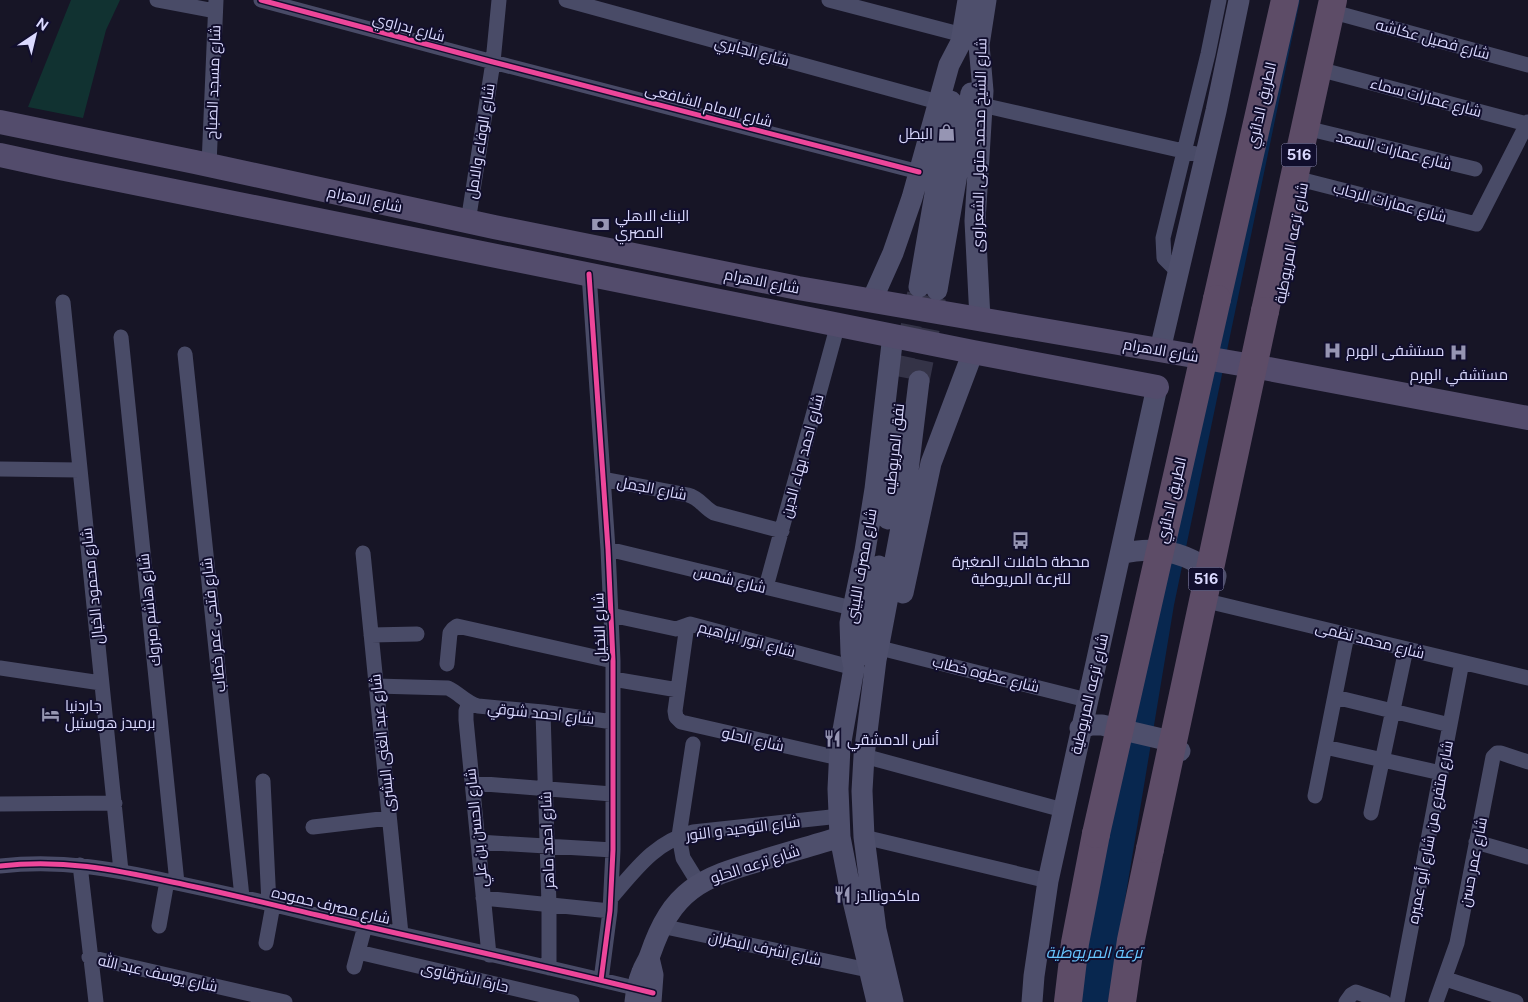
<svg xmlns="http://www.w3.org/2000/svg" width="1528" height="1002" font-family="'Public Sans',Cairo,sans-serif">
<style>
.green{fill:#113231}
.water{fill:#08274f}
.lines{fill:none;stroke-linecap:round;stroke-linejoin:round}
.secondary-tunnel{stroke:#343347;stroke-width:21;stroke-dasharray:21 11;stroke-linecap:butt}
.street{stroke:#494b67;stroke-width:15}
.secondary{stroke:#4e4f6c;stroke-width:21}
.primary{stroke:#534c6c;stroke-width:24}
.highway{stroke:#5d4c67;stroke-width:28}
.highway-bridge{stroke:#5d4c67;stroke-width:28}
.cycleway-casing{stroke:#110e2d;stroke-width:8}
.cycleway{stroke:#ed469a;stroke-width:5}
.labels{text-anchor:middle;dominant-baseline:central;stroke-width:4;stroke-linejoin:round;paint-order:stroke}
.shield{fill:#110e2d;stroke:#9e9dc0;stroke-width:1}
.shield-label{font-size:14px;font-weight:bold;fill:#dbdaff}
.street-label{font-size:15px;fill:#dbdaff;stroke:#110e2d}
.poi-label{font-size:15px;fill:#dbdaff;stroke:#110e2d;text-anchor:start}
.water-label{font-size:16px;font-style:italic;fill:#68c6ff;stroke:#110e2d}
</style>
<rect width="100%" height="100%" fill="#171526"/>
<path class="green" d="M71 0H120L106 30 83 118 28 107Z"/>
<path class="water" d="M1272 0H1300L1174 605 1108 1002H1066Z"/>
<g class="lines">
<path class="secondary-tunnel" d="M901 377 918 292
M919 381 936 295"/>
<path class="street" d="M157 0 215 11
M261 0 493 62 919 172
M566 0 938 102
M829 0 963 35
M1337 13 1528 65
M1326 71 1527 124
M982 105 1205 156
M1314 130 1475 169
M209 165 216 0
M1303 180 1476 224 1528 122
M468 222 493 62 499 0
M1178 272 1164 258 1163 238 1208 54 1219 0
M589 274 608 549 613 661V850L610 911 601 980
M63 302 121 871
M121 337 177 883
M185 354 242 897
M0 469 80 470
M603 479 688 495C700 498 704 508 714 513L782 531
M608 549 852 608
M363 553 401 934
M766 587 838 324
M1211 602 1528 678
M611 615 676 629 690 624 854 668
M687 625 675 711 676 717 681 722 839 758
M371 635 417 634
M884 649 1087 700
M447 664 450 633 453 629 457 626 613 661
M0 668 101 683
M613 679 678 690
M376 686 448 688C459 693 466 703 478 706L543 712 613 722
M1335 697 1450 725
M469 703 466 711V720L489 955
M543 712 549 905V968
M693 744 679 836 683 858 699 884
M1325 747 1441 773
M864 756 1063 810
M263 781 269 904
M472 783 612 794
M1315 796 1347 635
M0 804 115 803
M1371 813 1406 649
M313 827 389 818
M864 837 1048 881
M478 842 613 850
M1476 842 1528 857
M80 865 96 1002
M0 866C62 859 112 869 172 882 220 892 268 903 316 915 426 940 537 964 647 991
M483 898 610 911
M611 898C636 869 655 842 693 832L840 816
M159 926 167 881
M661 926 868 970
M266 943 273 905
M358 952 572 1002
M89 957 285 1002
M354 967 365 926
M1446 979 1516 1002
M1346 1002 1351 995 1356 992 1384 1002
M1397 1002 1462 662
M1436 1002 1457 943 1493 757 1497 753H1501L1528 762"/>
<path class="secondary" d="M919 287 951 101
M937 290 971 93
M872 300 893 253 912 198 949 65 961 42 968 0
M980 319 975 221 983 91 979 45 986 0
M1160 350 1216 111 1239 0
M888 519 898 415
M1121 554C1157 545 1188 552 1216 576L1215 581
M903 593 931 463 973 352
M857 658 866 629 879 566
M1080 728 1091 725H1102L1162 739 1180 751
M649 958 653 975 651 1002
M635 1002C636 992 638 982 642 972 644 966 648 961 650 955 672 890 700 878 763 860 789 852 815 845 840 837
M877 1002 850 888 840 837 838 789 840 747 854 668 851 653 850 623 865 551 875 489 893 335
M893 1002 876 930 864 837 862 791 864 756 876 660 901 528 919 381
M1032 1002 1034 976 1048 881 1157 387"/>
<path class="primary" d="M0 122 195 162 494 227 798 288 1258 367 1528 418
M0 155 60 168 973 352 1157 387"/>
<path class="highway" d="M1217 299 1285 0
M1265 311 1333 0
M1068 1002 1075 943 1096 834
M1122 1002 1131 940 1150 849"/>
<path class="highway-bridge" d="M1096 834 1217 299
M1150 849 1265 311"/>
<defs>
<path id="cycleway" d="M261 0 493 62 919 172
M589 274 608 549 613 661V850L610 911 601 980
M0 866C62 859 112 869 172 882 221 892 269 904 317 915 429 941 541 965 653 993"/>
</defs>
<use href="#cycleway" class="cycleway-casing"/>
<use href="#cycleway" class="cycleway"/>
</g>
<defs>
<symbol id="shop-bare" viewBox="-9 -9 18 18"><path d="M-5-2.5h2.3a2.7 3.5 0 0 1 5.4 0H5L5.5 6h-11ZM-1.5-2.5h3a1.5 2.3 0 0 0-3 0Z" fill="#9695b3" stroke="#110e2d" stroke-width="2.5" paint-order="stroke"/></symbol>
<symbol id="bank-bare" viewBox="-9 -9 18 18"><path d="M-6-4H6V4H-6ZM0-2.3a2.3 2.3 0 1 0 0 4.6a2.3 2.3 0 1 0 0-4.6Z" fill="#9695b3" stroke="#110e2d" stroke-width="2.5" paint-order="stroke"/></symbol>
<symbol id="hospital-bare" viewBox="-9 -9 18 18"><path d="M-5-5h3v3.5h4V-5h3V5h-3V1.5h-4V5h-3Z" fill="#9695b3" stroke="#110e2d" stroke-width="2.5" paint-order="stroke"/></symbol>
<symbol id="bus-bare" viewBox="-9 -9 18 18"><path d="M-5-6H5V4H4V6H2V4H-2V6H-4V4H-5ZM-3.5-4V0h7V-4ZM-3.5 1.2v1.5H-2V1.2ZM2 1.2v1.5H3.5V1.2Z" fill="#9695b3" stroke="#110e2d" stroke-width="2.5" paint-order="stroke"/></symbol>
<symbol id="hotel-bare" viewBox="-9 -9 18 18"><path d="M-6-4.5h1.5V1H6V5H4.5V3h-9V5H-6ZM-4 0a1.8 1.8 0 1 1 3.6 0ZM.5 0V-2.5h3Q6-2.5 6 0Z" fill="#9695b3" stroke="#110e2d" stroke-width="2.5" paint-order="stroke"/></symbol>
<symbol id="restaurant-bare" viewBox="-9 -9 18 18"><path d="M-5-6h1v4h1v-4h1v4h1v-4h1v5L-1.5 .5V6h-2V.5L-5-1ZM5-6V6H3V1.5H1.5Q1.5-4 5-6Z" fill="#9695b3" stroke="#110e2d" stroke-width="2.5" paint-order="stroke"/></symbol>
</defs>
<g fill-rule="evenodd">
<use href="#shop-bare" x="934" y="120" width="25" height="25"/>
<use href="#bank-bare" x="588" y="212" width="25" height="25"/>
<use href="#hospital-bare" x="1320" y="338" width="25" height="25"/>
<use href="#hospital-bare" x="1446" y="340" width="25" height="25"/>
<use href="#bus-bare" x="1008" y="528" width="25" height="25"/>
<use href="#hotel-bare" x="38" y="702" width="25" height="25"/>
<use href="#restaurant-bare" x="820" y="726" width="25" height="25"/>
<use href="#restaurant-bare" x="830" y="882" width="25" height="25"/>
</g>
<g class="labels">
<g class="shield">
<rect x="1281.5" y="143.5" width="35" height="23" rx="4"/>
<rect x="1188.5" y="567.5" width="35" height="23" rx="4"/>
</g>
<g class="shield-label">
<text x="1299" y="155">516</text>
<text x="1206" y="579">516</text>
</g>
<g class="street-label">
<text transform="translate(409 27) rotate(15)">شارع بدراوي</text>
<text transform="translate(1433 39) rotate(15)">شارع فصيل عكاشه</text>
<text transform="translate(752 51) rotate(15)">شارع الجابري</text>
<text transform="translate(213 82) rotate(-88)">شارع مسجد الصباح</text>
<text transform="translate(1426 97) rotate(15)">شارع عمارات سماء</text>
<text transform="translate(709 105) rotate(15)">شارع الامام الشافعى</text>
<text transform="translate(1261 105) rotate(-77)">الطريق الدائري</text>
<text transform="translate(480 141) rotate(-81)">شارع الوفاء والامل</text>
<text transform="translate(979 145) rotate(-89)">شارع الشيخ محمد متولى الشعراوى</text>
<text transform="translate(1394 150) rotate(14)">شارع عمارات السعد</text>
<text transform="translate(365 199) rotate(12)">شارع الاهرام</text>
<text transform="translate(1390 202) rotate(15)">شارع عمارات الرحاب</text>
<text transform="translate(1291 243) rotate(-79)">شارع ترعه المريوطية</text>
<text transform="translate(762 281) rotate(11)">شارع الاهرام</text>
<text transform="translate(1161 350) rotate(10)">شارع الاهرام</text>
<text transform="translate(894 449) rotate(-84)">نفق المريوطيه</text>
<text transform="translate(802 456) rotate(-75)">شارع احمد بهاء الدين</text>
<text transform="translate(652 488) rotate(11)">شارع الجمل</text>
<text transform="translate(1171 500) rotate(-77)">الطريق الدائري</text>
<text transform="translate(861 566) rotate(-80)">شارع مصرف اللبينى</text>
<text transform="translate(730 579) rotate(14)">شارع شمس</text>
<text transform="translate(92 586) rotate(-96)">شارع محمود الخيال</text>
<text transform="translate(149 610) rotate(-96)">شارع هاشم مبروك</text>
<text transform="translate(213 625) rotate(-96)">شارع فتحى عمر خطاب</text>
<text transform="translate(599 627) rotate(-92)">شارع النخيل</text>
<text transform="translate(747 639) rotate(15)">شارع انور ابراهيم</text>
<text transform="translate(1370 640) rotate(14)">شارع محمد نظمى</text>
<text transform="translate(986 674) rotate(14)">شارع عطوه خطاب</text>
<text transform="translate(1089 694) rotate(-77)">شارع ترعه المريوطية</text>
<text transform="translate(541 713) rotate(6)">شارع احمد شوقي</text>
<text transform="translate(753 739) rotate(13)">شارع الحلو</text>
<text transform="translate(382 743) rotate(-96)">شارع عبد الغنى البشرى</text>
<text transform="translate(476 828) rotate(-96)">شارع الحسن بن علي</text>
<text transform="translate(743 828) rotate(-7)">شارع التوحيد و النور</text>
<text transform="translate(1430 832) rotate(-79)">شارع متفرع من شارع أبو عميره</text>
<text transform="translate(547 840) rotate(-92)">شارع احمد ماهر</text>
<text transform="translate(1473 862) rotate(-79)">شارع عمر حسن</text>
<text transform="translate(755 864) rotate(-18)">شارع ترعه الحلو</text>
<text transform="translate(331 905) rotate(13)">شارع مصرف حموده</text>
<text transform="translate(765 948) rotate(12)">شارع اشرف البطران</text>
<text transform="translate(158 973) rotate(13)">شارع يوسف عبد الله</text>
<text transform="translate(465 977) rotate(13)">حارة الشرقاوى</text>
</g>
<g class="poi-label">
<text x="933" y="133" text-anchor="end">البطل</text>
<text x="615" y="215">البنك الاهلي<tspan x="615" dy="17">المصري</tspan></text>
<text x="1346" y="350">مستشفى الهرم</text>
<text x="1459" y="374" text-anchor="middle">مستشفي الهرم</text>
<text x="1021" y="561" text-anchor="middle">محطة حافلات الصغيرة<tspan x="1021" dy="17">للترعة المريوطية</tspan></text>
<text x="65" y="705">جاردنيا<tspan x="65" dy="17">برميدز هوستيل</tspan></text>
<text x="847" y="739">أنس الدمشقي</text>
<text x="856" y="895">ماكدونالدز</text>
</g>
<g class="water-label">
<text x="1094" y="952">ترعة المريوطية</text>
</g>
</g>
<g transform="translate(35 35) rotate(35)" stroke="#110e2d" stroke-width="4" paint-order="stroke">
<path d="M0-4L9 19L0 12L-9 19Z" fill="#dbdaff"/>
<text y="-8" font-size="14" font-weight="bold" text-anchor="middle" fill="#dbdaff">N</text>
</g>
</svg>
